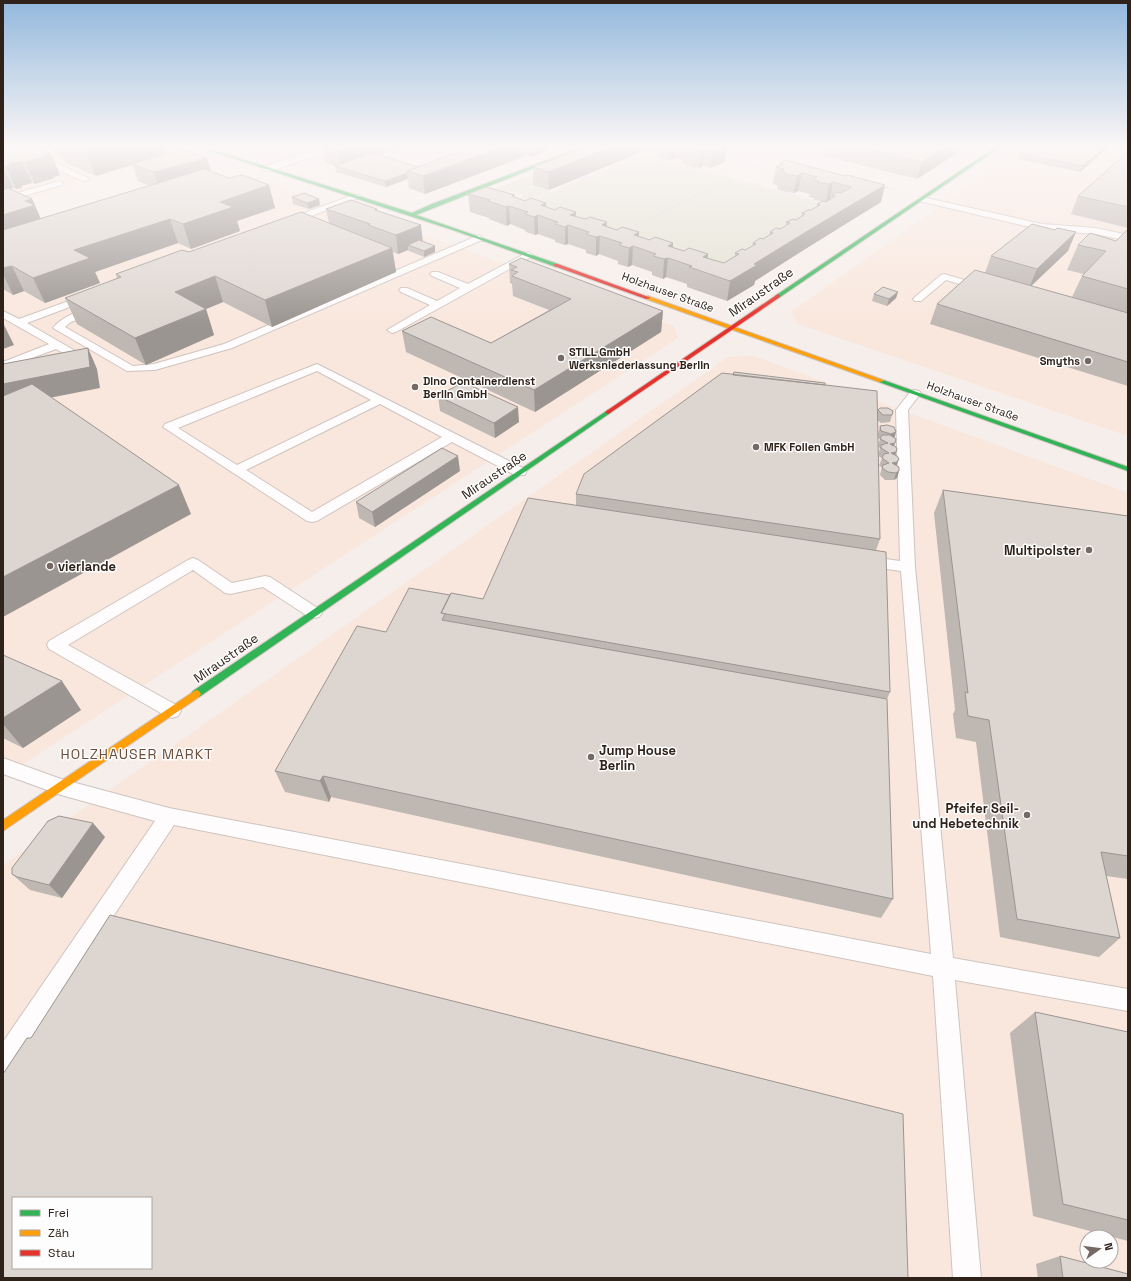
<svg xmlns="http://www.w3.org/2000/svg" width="1131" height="1281" font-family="'Space Grotesk',sans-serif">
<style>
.built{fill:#f9e7dd;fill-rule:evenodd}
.green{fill:#e2e0d0}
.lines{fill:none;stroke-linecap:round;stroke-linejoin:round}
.lane-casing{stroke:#cec4bf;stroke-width:2}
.street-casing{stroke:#cec4bf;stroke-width:2}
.fast-casing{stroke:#cec4bf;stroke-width:2}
.slow-casing{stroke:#cec4bf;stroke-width:2}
.jam-casing{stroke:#cec4bf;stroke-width:2}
.path{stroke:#d4cfcd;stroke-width:1.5;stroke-dasharray:1 1.5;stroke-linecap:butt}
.lane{fill:#fefcfc;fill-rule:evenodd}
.street{fill:#fefcfc;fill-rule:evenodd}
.fast{fill:#30b455;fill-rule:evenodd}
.slow{fill:#ff9f0a;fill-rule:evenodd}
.jam{fill:#e5322d;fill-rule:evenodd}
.wall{fill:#beb7b2}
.shaded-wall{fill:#9b9591}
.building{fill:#ddd5cf;stroke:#9b9591;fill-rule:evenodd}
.poi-dot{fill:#756963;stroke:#fdfdfd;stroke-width:1.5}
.labels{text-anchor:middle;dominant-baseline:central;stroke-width:3;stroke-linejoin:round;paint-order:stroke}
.far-street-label{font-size:11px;fill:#2f221a;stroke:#fdfdfd}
.far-poi-label{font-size:11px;font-weight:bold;fill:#2f221a;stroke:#fdfdfd;text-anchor:start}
.street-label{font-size:13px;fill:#2f221a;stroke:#fdfdfd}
.poi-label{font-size:13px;font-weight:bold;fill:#2f221a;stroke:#fdfdfd;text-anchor:end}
.neighbourhood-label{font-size:14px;letter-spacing:1px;fill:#6a4c3a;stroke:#fdfdfd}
</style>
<rect width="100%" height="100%" fill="#f6eeea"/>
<path class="built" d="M90 146H157L181 154 3 207V170Z
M1025 146H1128V436L798 324 791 312Z
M247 175 453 245 674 326 678 338 3 777V253Z
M754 356 1128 493V1278H3V865L728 357ZM13 1198H151V1268H13ZM1087 1237H1111V1261H1087Z"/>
<path class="green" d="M644 156 830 206 716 272 517 207Z
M562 163 534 184 549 190 548 192 528 200 520 198 524 195 510 191 505 192 495 189Z"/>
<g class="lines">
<defs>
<path id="lane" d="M34 155H40L90 179 86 181H83L34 159Z
M59 181 63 183 62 185 3 202V197Z
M353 195H359L360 197 291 224 288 225 284 222 285 220Z
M919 197H922L1042 224 1096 228 1128 235V241L1096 234 1042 230 919 201Z
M479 235 483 238 482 240 232 348 155 370 127 371 53 328C60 319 85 305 97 308L98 310 97 312 71 322 65 327 133 366 154 364 224 344Z
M528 252 533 255 531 257 396 332 392 333 387 330 430 305 401 292 399 290 401 288H407L437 301 460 288 432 276 430 274 432 272H438L468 284Z
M944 274 985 286 987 288 982 291 946 280 921 301H915L913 299 915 297 941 275Z
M88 294 91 295 93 297 91 299 27 323 91 360 93 362 91 364H83L56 349 3 369V362L49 344 3 318V311L19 319Z
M317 364 525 469 526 472 525 475H515L452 442 317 521 312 522 307 521 163 427 165 424ZM317 371 371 400 237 465 178 428ZM380 404 442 437 312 512 246 470Z
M915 390 919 391 921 393 908 410 915 567 953 958 1128 989V1011L955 980 981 1278H953L933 976 174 825 11 1070 3 1074V1042L155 821 61 795 3 774V758L61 779 169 808 931 954 901 571 864 566 859 564 857 561 859 558 864 556 900 561 896 410 911 391Z
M193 558 198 560 232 583 265 576 270 577 319 609 322 613 319 617 314 618 309 617 263 587 230 594 225 593 193 570 68 645 178 706 181 711 178 716 172 718 166 716 49 649 47 645 49 641 188 560Z"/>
<path id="street" d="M55 146H71L69 148 3 166V160Z
M326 146H341L339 148 271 171H263L262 169 263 167Z"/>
<path id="fast" d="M195 146H201L412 213 432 204 584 146H590L416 215 558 264V266L556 267 453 230Z
M997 146H1002L780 297 775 296Z
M879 380H883L1128 467V471L879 382Z
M608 410 611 412 610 413 199 697H193L191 694 193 691Z"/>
<path id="slow" d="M648 296 883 380 884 381 879 382 646 299 645 298Z
M196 690 199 691 201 694 199 697 3 831V820Z"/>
<path id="jam" d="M554 264H558L651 298 646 299 554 266Z
M778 294 780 295V297L610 413 608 414 605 412Z"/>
</defs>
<use href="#lane" class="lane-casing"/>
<use href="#street" class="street-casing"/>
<use href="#fast" class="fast-casing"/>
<use href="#slow" class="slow-casing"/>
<use href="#jam" class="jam-casing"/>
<path class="path" d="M164 146 177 150
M766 146 912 181
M723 159 778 173
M1044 170 1049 166
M712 173 734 162
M863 180 875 173
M757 184 776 175
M882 187 897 190
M514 197 528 201
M532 200 643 155 733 179
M625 230 733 179 823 203"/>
<use href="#lane" class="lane"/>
<use href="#street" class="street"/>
<use href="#fast" class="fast"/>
<use href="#slow" class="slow"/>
<use href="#jam" class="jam"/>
</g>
<path class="wall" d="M3 146 60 175 54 177V178L35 184 32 183 21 186 22 188 16 189 13 188 10 189 32 199 41 219 149 186 138 181 132 165 96 176 66 163 64 159 56 155 53 150 60 148 59 146H165L167 153 229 178 269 185 275 208 237 221 240 231 191 249 178 243 95 272 100 283 45 303 24 291 13 295 3 289Z
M322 146H397V150L390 151 380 155 418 167 476 146H546V151L531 157 526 156 425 194 409 188 408 179 386 187 336 172 335 166 325 162Z
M588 146H727L725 162 710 168 703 166 699 168 692 167 682 163 683 160 674 158 670 160 663 159 656 156V153L644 151 549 190 533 185V167Z
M826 146H897L896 147 908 150 968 146 917 179 824 156Z
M1108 148 1080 172 1018 159 1020 153Z
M1128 152V228L1071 214 1078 196Z
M780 163 845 176 881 202 802 251 755 281 754 285 727 301 687 287V284L666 277 663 279 652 275V272L632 265 628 267 618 264V261L599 254 596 256 586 253V250L568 244 565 245 555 242V240L538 234 535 235 526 232 525 230 510 224 507 226 489 219V218L470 212 468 194 515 197 525 201 546 203V207L650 240 673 243V248L684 251 708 254 707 258 724 263 735 256V253L745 250 752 246 753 243 763 239 769 236 770 232 780 229 786 226V222L796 220 801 216 802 213 811 210 817 207V204L822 201 814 200V198L809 197 810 194 798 191 794 193 781 191V190L777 189 778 186 773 184 776 167 779 165Z
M292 197 320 205 309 209 293 204Z
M326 209H377V211L423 241 435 252 424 257 409 251 408 250 398 254 393 252 396 272 272 327 223 302 206 309 214 335 146 365 77 324 65 298 117 279 116 274 189 252 329 223Z
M1128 229V386L930 324 937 304 985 273 991 256 1068 251 1031 286 1072 297 1082 276 1084 274 1067 270 1078 245 1116 241Z
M509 264 663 311 661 332 535 412 406 352 402 331 491 343 549 310 513 296 512 284 510 283Z
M898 292 896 298 887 306 872 301 874 294Z
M825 385 877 412 878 410 892 415 890 422 881 423 877 420 878 446 880 439 878 438V434L880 426 896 432 894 437V446L895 455 899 459 896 466 899 471 897 478 894 480H885L880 475 882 467 879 466 882 458 878 456 880 448 878 447 880 539 876 550 890 692 887 699 893 899 881 918 331 797 329 802 285 792 275 771 386 632 450 595 483 599 576 505V494Z
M438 396 519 422 495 438 440 411Z
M460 471 375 527 359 518 356 502Z
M943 490 1128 516V879L1106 876 1120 938 1099 957 1000 937 976 742 956 738 953 714 955 710 934 513Z
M3 655 81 710 23 748 3 738Z
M105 837 62 898 30 890 12 874Z
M1035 1012 1128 1032V1241L1033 1216 1010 1033Z
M1060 1256 1128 1278H1038L1036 1264Z"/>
<path class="shaded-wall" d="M3 146H30L3 153Z
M84 146H165L167 155 132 164V165L96 176Z
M267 146H274L268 148Z
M354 146H397V150L390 151 341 168 338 151Z
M506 146H526V156L425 194 423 176Z
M530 146H546V151L531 157Z
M615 146H645L644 151 549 190 548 172Z
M671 146H675L674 158 670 160Z
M726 146H727L725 162 710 168 712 151Z
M948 146H968L917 179 922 162Z
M1106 146H1109L1108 148 1080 172 1082 166Z
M704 149 703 166 699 168 700 151Z
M51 153 60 175 54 177V178L35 184 25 162 42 155Z
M207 158 212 175 160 190 154 172Z
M22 161 32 183 21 186 22 188 16 189 6 167 9 164Z
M3 166 13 188 3 191Z
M407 173 408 179 386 187 385 181Z
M802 173 798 191 794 193 797 176Z
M833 182 830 199 826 202 829 184Z
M269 185 275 208 237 221 240 231 191 249 183 224 220 202Z
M885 185 881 202 802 251 755 281 754 285 727 301 730 281 754 264 806 232Z
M32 199 43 224 3 236V215L25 201Z
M319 199 320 205 309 209 307 203Z
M546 203 547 218 541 205Z
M509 206 510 224 507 226 506 207Z
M576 212V228L570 215Z
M538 215V234L535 235 534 217Z
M170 219 178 243 95 272 100 283 45 303 33 278 74 250Z
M607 222 606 238 602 225Z
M421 225 423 243 408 245V250L398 254 396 235Z
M568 225V244L565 245V227Z
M639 232 638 248 634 235Z
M1076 232 1068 251 1029 288 1037 269Z
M600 236 599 254 596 256V237Z
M673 243 672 259 668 258 666 277 663 279 664 259 668 246Z
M435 246V252L424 257V251Z
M633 246 632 265 628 267 629 248Z
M392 248 396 272 272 327 265 300Z
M708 254 706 273 703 257Z
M12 266 24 291 13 295 3 274V268Z
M215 276 223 302 206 309 214 335 146 365 135 338 175 292Z
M898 292 896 298 887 306 889 299Z
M663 311 661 332 535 412 534 390Z
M3 323 14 345 3 349Z
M88 348 97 369 100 388 3 407V384Z
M518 407 519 422 495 438 494 423Z
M896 432 894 439 888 441 891 434Z
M895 443 893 450 890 444Z
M897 449 895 457 891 453Z
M458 456 460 471 375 527 372 512Z
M899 459 896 467 892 463Z
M899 471 897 478 894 480 896 473Z
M179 485 191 514 3 617V577Z
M62 681 81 710 23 748 3 724V718Z
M323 776 331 797 329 802 320 781Z
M93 823 105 837 62 898 49 885Z"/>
<path class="building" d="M16 146H34L51 153 42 155 45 156 25 162 22 161 9 164 12 165 6 167 3 166V149Z
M323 146H354L338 151Z
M476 146H506L423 176 407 171Z
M588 146H615L548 172 533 167Z
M684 146H726L712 151 704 149 700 151 694 150Z
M856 146H895L894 147 908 150 915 146H948L922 162Z
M1030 146H1106L1082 166 1020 153Z
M60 148 62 153 53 150Z
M182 149 207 158 154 172 132 164Z
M1128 152V207L1078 196Z
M373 153 418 167 407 171V173L385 181 335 166Z
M785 160 845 176 847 175 885 185 806 232 754 264 757 265 730 281 689 267 692 266 668 258 664 259 653 256 656 254 633 246 629 248 619 245 622 243 600 236 596 237 586 234 589 232 568 225 565 227 555 224 558 222 538 215 534 217 525 214 528 212 509 206 506 207 488 201 490 200 468 194 486 187 515 195 512 196 525 201 531 198 546 203 541 205 555 210 560 207 576 212 570 215 585 219 590 217 607 222 602 225 617 230 622 227 639 232 634 235 650 240 655 237 673 243 668 246 684 251 689 248 708 254 703 257 724 263 739 254 735 253 742 249 745 250 756 244 753 243 760 238 763 239 773 233 770 232 776 228 780 229 790 223 786 222 793 219 796 220 805 214 802 213 808 210H811L820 205 817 204 823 201 826 202 835 196 832 195 838 192 841 193 852 187 833 182 829 184 817 182 819 181 812 180 817 177 802 173 797 176 784 174 786 173 780 171 784 169 776 167 783 164 780 163Z
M204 169 229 178 242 175 269 185 220 202 233 207 183 224 170 219 74 250 90 258 33 278 12 266 3 268V230Z
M8 188 32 199 25 201 35 205 3 215V190Z
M304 193 319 199 307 203 292 197Z
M351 200 377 209 375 210 421 225 396 235 368 225 370 224 326 209Z
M301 212 392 248 265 300 215 276 175 292 206 309 135 338 65 298 121 277 116 274 182 250 189 252Z
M1032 224 1055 230 1057 228 1076 232 1037 269 991 256Z
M1128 229V289L1082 276 1106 251 1078 245 1090 233 1116 241Z
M419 240 435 246 424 251 408 245Z
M521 258 663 311 534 390 402 331 431 317 491 343 571 299 512 276 518 272 511 270 517 267 509 264Z
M975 270 1128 313V362L937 304Z
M883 287 898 292 889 299 874 294Z
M88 348 90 367 3 384V364Z
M734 372 825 383V385L733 375Z
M722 373 877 391 880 539 576 494 584 474Z
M463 382 518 407 494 423 438 396Z
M32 384 179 485 3 577V396Z
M880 408H888L893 411 892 415H883L878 410Z
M887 425 894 427 896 432 891 434 881 431 880 426Z
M882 435H890L896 439 895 443 890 444 896 447 897 449 896 452 891 453 897 456 899 459 897 462 892 463 899 467V471L896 473 888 472 882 468 883 465 889 463 882 458 884 454 889 453 881 448V445L888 443 880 439Z
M442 448 458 456 372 512 356 502Z
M943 490 1128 516V856L1101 852 1120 938 1017 919 989 720 968 716 965 692 968 693Z
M528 498 886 552 890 692 441 613 451 593 483 599Z
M409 588 450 595 441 613 445 614 442 620 887 699 893 899 323 776 320 781 275 771 357 626 386 632Z
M3 655 62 681 3 718Z
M59 816 93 823 49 885 17 877 12 874V868L48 821Z
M110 915 903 1114 908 1278H3V1074L27 1038H31ZM13 1198H151V1268H13Z
M1035 1012 1128 1032V1220L1063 1204Z
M1060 1256 1128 1274V1278H1063Z"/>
<linearGradient id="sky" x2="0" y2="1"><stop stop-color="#92b8dd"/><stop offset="0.45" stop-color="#fbf7f6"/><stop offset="1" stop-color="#fbf7f6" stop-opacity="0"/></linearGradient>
<rect width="1131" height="325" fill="url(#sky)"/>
<g class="poi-dot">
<circle cx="561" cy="358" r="4"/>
<circle cx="1088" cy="361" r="4"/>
<circle cx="415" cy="387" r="4"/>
<circle cx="756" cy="447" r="4"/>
<circle cx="1089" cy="550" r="4"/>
<circle cx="50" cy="566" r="4"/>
<circle cx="591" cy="757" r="4"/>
<circle cx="1027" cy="815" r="4"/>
</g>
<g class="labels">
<g class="far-street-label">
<text transform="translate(668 292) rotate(20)">Holzhauser Straße</text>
<text transform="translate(973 401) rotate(20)">Holzhauser Straße</text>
</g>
<g class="far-poi-label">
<text x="569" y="352">STILL GmbH<tspan x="569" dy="13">Werksniederlassung Berlin</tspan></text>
<text x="1080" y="361" text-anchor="end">Smyths</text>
<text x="423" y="381">Dino Containerdienst<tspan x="423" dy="13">Berlin GmbH</tspan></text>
<text x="764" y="447">MFK Folien GmbH</text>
</g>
<g class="street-label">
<text transform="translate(761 292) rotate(-35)">Miraustraße</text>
<text transform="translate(494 475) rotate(-34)">Miraustraße</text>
<text transform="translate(226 658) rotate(-35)">Miraustraße</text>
</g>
<g class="poi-label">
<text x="1081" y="550">Multipolster</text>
<text x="58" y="566" text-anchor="start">vierlande</text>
<text x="599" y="750" text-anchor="start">Jump House<tspan x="599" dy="15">Berlin</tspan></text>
<text x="1019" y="808">Pfeifer Seil-<tspan x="1019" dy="15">und Hebetechnik</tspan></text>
</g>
<g class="neighbourhood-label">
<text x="137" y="754">HOLZHAUSER MARKT</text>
</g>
</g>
<rect width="1131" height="1281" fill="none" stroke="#2f221a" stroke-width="8"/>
<rect x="12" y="1197" width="140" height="72" fill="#fdfdfd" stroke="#aba5a2"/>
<rect x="20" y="1210" width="20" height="6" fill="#30b455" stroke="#aba5a2"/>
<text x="48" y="1217" font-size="12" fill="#2f221a">Frei</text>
<rect x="20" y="1230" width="20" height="6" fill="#ff9f0a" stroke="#aba5a2"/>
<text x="48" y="1237" font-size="12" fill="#2f221a">Zäh</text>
<rect x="20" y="1250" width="20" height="6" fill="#e5322d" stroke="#aba5a2"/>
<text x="48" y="1257" font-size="12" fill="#2f221a">Stau</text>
<g transform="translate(1099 1249) rotate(76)"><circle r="19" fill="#fdfdfd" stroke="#aba5a2"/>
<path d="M0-3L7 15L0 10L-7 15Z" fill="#756963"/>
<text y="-6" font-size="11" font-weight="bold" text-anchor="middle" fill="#2f221a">N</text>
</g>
</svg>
